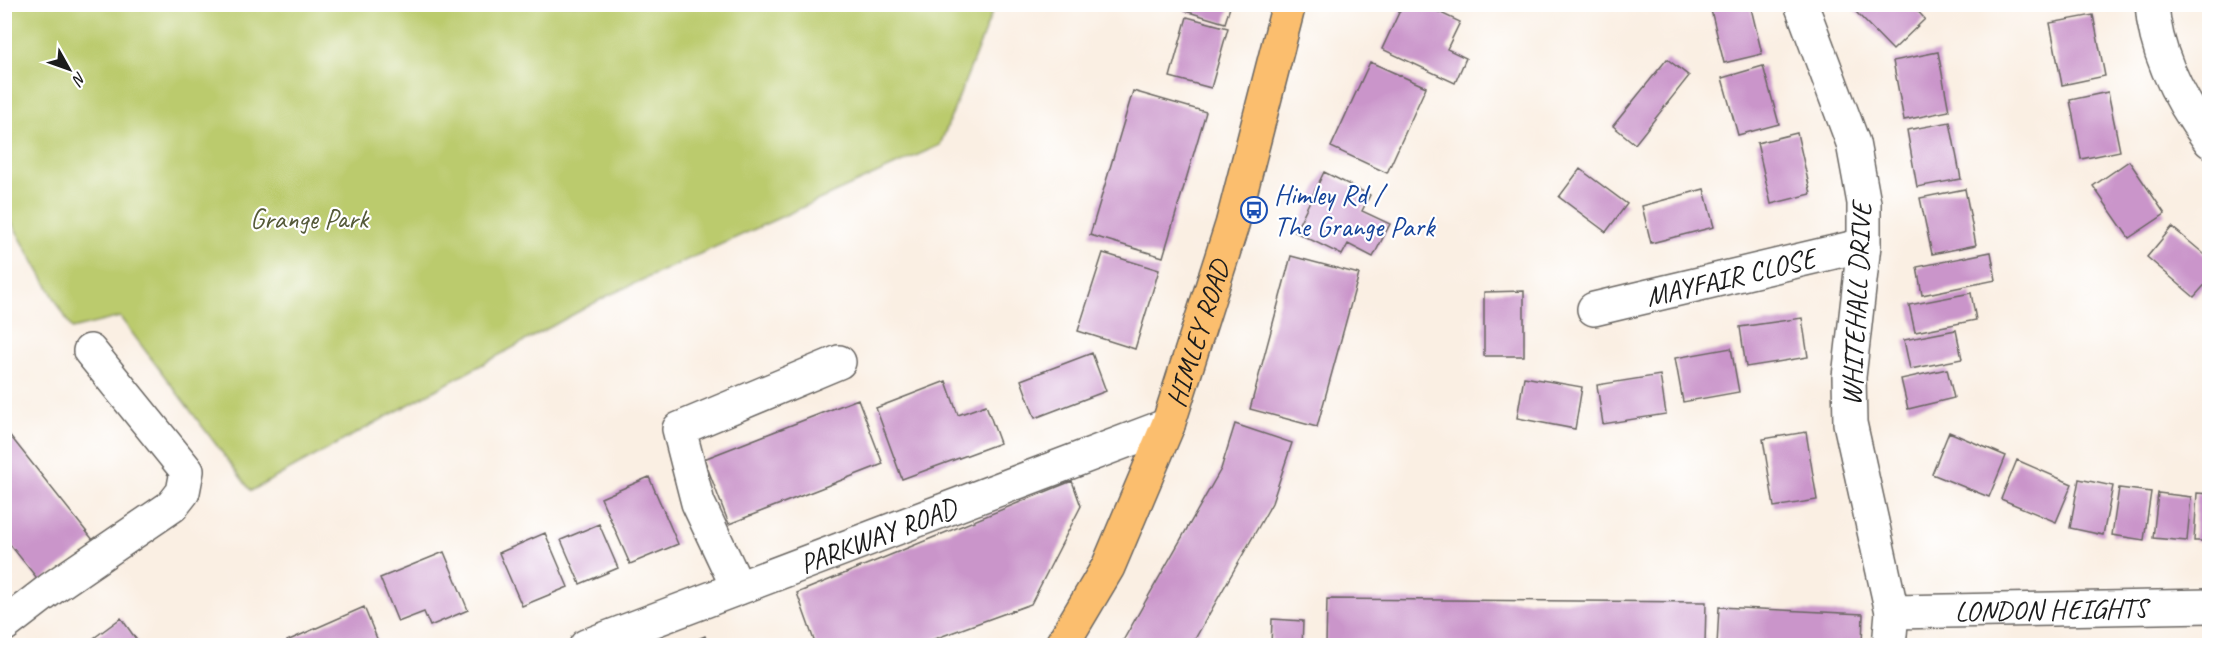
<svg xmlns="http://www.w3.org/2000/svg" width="2214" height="650" font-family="Caveat,sans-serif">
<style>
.green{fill:#bbcb6d;stroke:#6c7444;stroke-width:1.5}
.building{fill:#ca95ca}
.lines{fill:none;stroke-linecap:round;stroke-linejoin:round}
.minor-casing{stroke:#6a6662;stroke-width:36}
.major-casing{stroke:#6a6662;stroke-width:36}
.minor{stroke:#fff;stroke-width:33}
.major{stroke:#fbbe6e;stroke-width:33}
.labels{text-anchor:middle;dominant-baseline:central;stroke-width:4.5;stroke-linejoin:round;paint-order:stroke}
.transit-label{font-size:28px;fill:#164399;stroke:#fff;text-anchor:start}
.park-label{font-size:28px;fill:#545938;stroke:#fff}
.street-label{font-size:28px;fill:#1c1c1c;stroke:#fff}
</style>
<rect width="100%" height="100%" fill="#fff"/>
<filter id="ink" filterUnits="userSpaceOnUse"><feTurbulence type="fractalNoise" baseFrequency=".0167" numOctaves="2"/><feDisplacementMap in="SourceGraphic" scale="12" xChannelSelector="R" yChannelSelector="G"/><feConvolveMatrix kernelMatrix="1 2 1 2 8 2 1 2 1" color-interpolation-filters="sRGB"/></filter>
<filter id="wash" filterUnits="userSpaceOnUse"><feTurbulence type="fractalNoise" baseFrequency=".008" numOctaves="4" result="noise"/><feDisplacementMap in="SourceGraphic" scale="24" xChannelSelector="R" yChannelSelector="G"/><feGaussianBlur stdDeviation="1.35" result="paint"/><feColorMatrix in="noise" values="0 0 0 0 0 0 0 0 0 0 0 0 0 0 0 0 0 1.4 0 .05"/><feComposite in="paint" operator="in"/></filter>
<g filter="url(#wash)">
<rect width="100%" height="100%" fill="#faefe3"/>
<path class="green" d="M4 5 5 4 995 5 940 145 607 296 251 491 120 317 72 329 5 211Z"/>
<g id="blocks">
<path class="building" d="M1187 4H1231L1225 23 1185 11Z
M1403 4H1422L1460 22 1447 49 1466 58 1455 83 1382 49Z
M1716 4H1750L1762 54 1724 63 1710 6Z
M1859 4H1911L1925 19 1893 50 1854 10Z
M2093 15 2105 76 2062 85 2050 23Z
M1187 17 1228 28 1211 88 1170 77Z
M1938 52 1949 111 1904 120 1893 61Z
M1667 59 1689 76 1635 144 1613 126Z
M1370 62 1426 87 1387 173 1331 147Z
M1763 66 1779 124 1738 135 1722 78Z
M1133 91 1206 112 1163 257 1090 235Z
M2108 92 2120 151 2081 159 2070 100Z
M1950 122 1961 179 1917 187 1907 130Z
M1797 133 1811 194 1771 204 1757 143Z
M2129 161 2165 214 2129 238 2093 186Z
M1580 169 1627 204 1606 232 1559 197Z
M1324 172 1370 195 1362 211 1390 224 1373 257 1348 244 1342 255 1295 232Z
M1704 189 1714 227 1651 243 1642 206Z
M1965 189 1976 245 1932 254 1920 198Z
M2172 227 2210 259V279L2194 297 2147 257Z
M1991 252 1996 280 1922 295 1917 267Z
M1103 253 1159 270 1135 349 1078 331Z
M1291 256 1359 274 1317 427 1250 409Z
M1524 291V356H1484V292Z
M1971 293 1976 320 1915 332 1909 305Z
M1802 318 1808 357 1746 367 1740 327Z
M1956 330 1962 359 1910 369 1904 340Z
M1731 348 1739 392 1683 402 1675 358Z
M1092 353 1106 391 1035 418 1021 380Z
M1947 369 1954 398 1908 409 1901 379Z
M1660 375 1666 414 1603 424 1597 385Z
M1524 377 1582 387 1575 429 1517 418Z
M946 381 958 415 986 405 1000 443 902 479 876 408Z
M858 399 883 464 729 524 704 459Z
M1235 424 1292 443 1272 503 1191 646H1120L1221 469Z
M4 428 93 540 40 582 4 537Z
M1806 432 1817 500 1774 507 1763 439Z
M1949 432 2006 456 1989 497 1932 474Z
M2017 460 2072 484 2056 522 2001 499Z
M649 477 678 544 630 564 601 498Z
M2079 479 2113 486 2103 535 2070 528Z
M1072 481 1081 506 1031 604 915 646H816L797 593Z
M2119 488 2151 492 2144 540 2112 535Z
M2158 493 2191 497 2187 541 2153 538Z
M2197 493 2210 494V541H2194Z
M599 524 618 568 580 584 561 540Z
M545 533 568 587 522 606 499 553Z
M444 552 468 610 430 626 424 612 398 622 380 578Z
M1327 599 1706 602 1705 646H1326Z
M364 607 380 646H289L287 641Z
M1719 607 1863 614 1862 646H1717Z
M121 618 141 646H83Z
M1272 619 1303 621 1302 646H1271Z
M705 636 709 646H683V645Z"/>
</g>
</g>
<g filter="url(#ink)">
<use href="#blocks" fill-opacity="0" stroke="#6a6662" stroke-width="1.5"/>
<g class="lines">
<defs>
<g id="minor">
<path d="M1801 4 1853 143 1864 203V245L1849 377 1850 423 1892 612 1889 646"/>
<path d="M2152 4C2155 54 2181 102 2210 141"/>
<path id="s1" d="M1594 309 1864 245"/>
<path d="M738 588 698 503 679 429 839 362"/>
<path id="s2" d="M1892 612 2210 606"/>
<path d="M4 625 52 588 172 506 183 492 187 471 90 351"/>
<path id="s3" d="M586 646 1168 425"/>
</g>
<g id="major">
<path id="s4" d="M1061 646 1108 567 1168 425 1232 225 1289 4"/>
</g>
</defs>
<use href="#minor" class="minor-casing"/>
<use href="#major" class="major-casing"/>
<use href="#minor" class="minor"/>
<use href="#major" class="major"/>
</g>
</g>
<defs>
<symbol id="bus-ring" viewBox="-11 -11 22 22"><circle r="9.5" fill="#fff" stroke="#1a4fb4" stroke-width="1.5"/><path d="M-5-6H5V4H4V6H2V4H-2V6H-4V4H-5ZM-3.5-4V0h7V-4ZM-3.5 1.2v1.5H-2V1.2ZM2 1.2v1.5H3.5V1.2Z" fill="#1a4fb4"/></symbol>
</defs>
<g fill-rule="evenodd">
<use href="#bus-ring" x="1239" y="195" width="30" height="30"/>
</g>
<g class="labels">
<g class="transit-label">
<text x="1274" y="194">Himley Rd /<tspan x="1274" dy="32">The Grange Park</tspan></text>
</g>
<g class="park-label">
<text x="309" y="218">Grange Park</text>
</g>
<g class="street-label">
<text stroke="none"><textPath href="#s1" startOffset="140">MAYFAIR CLOSE</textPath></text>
<text transform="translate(1856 304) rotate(-87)">WHITEHALL DRIVE</text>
<text stroke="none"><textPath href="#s4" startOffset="342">HIMLEY ROAD</textPath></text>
<text stroke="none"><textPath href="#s3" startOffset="312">PARKWAY ROAD</textPath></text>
<text stroke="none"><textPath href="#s2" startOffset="159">LONDON HEIGHTS</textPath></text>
</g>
</g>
<rect width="2214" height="650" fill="none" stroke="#fff" stroke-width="24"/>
<g transform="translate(69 69) rotate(130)" stroke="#ffffff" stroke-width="4.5" paint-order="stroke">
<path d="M0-4.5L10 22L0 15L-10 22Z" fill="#1c1c1c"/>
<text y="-9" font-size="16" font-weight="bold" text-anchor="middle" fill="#1c1c1c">N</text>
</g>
</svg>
